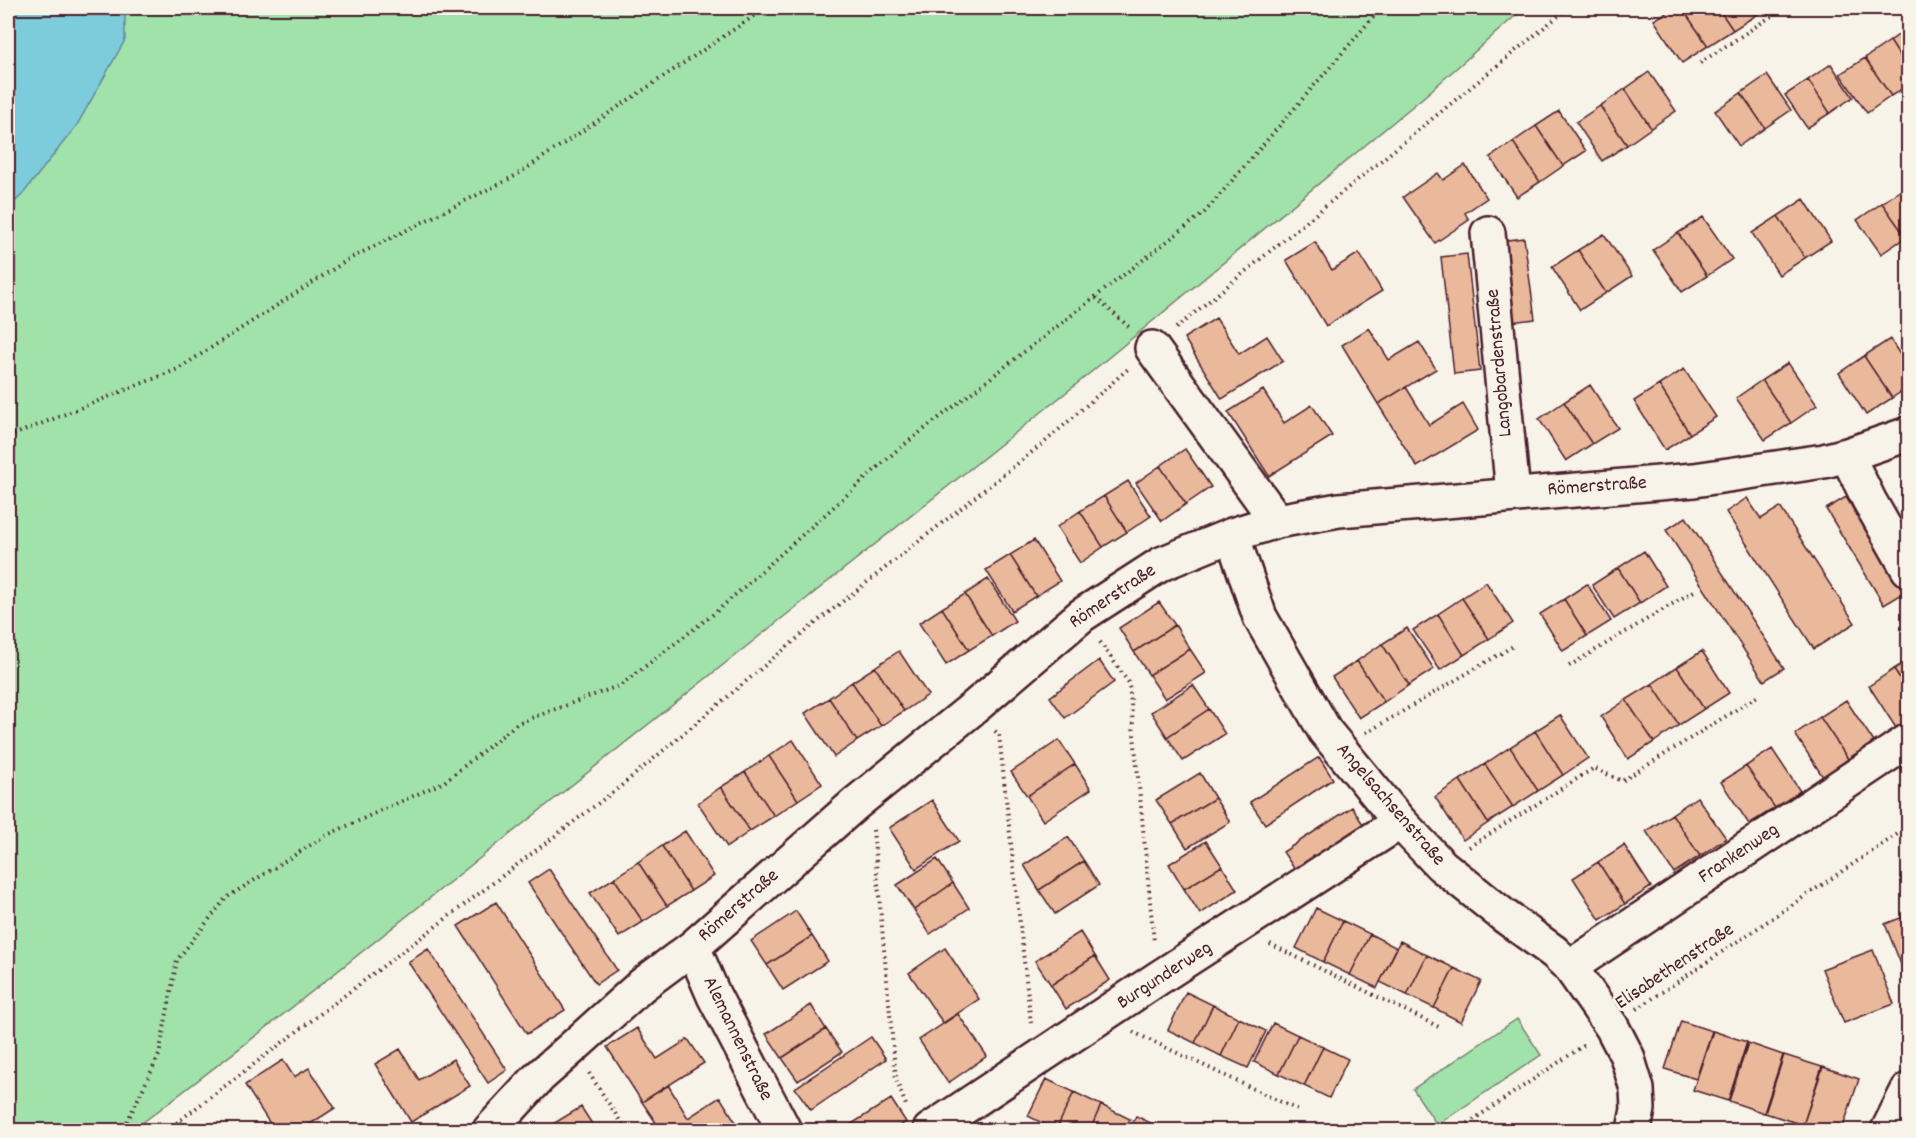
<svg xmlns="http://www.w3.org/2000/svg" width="1916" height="1138" font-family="Dekko,sans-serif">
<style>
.green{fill:#a1e2ab;stroke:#76806b;stroke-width:1.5}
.water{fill:#7dccdb;stroke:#698795;stroke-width:1.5}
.building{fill:#eab89b;stroke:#4a1f2b;stroke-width:1.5}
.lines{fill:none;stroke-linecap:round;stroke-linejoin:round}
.minor-casing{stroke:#4a1f2b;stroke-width:38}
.path{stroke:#4a1f2b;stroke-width:4;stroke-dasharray:1.5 4.5;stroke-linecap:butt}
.minor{stroke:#f7f3e8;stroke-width:33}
.labels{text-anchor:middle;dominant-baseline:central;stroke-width:6;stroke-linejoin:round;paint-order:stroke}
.street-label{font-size:20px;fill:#4a1f2b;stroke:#f7f3e8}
</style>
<rect width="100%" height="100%" fill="#f7f3e8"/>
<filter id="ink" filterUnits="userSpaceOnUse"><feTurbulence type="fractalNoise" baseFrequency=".0167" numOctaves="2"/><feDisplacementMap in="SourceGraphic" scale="12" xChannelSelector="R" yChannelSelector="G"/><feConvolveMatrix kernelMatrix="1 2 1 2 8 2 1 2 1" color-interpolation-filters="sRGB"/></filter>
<g filter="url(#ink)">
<path class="green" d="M8 8H1524L1426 95 1073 387 266 1028 133 1130H8Z
M1517 1019 1541 1055 1437 1125 1413 1089Z"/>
<path class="water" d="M8 8H125V40L77 125 22 195 8 208Z"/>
<path class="building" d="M1674 8H1682L1708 46 1682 63 1654 20Z
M1682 8H1718L1733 30 1708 46Z
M1718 8H1754L1758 14 1733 30Z
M1908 28V69L1890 41Z
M1890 41 1908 69V85L1891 96 1865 58Z
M1865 58 1891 96 1867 113 1840 74Z
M1831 64 1853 97 1830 113 1808 80Z
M1649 72 1676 111 1651 128 1625 89Z
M1767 75 1791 110 1765 128 1741 93Z
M1808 80 1830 113 1807 128 1785 95Z
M1625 89 1651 128 1627 145 1600 106Z
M1741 93 1765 128 1739 146 1715 111Z
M1600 106 1627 145 1602 161 1576 122Z
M1559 111 1586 151 1563 166 1536 126Z
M1536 126 1563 166 1540 182 1513 142Z
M1513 142 1540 182 1517 197 1490 157Z
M1465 165 1487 198 1465 213 1469 220 1435 243 1403 197 1438 173 1443 180Z
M1907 186 1908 235 1906 237 1882 203Z
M1804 199 1831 241 1805 258 1778 216Z
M1882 203 1906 237 1881 254 1857 220Z
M1778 216 1805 258 1779 275 1752 233Z
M1703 217 1732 259 1707 276 1678 233Z
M1678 233 1707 276 1682 292 1653 250Z
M1604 234 1632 276 1606 293 1578 250Z
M1524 238 1535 319 1511 322 1500 241Z
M1315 242 1332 270 1359 253 1382 291 1326 326 1286 260Z
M1578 250 1606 293 1580 310 1552 267Z
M1467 254 1480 371 1454 374 1441 257Z
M1216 318 1239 354 1267 336 1283 361 1222 399 1184 338Z
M1369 328 1389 360 1419 342 1436 369 1378 404 1342 345Z
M1890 339 1908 367V387L1892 398 1864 356Z
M1864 356 1892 398 1866 415 1839 373Z
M1788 363 1817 405 1791 423 1762 380Z
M1684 369 1716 417 1690 434 1659 385Z
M1762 380 1791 423 1765 440 1736 398Z
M1590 385 1618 428 1592 444 1564 402Z
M1659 385 1690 434 1665 450 1634 401Z
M1406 387 1429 425 1463 404 1478 430 1417 467 1378 404Z
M1263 390 1284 423 1312 405 1332 436 1269 476 1228 412Z
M1564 402 1592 444 1566 461 1539 419Z
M1185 449 1211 487 1186 504 1160 466Z
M1160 466 1186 504 1162 521 1136 483Z
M1128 481 1151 516 1127 532 1104 496Z
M1104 496 1127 532 1103 547 1080 511Z
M1846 497 1904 593 1884 605 1826 509Z
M1747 498 1761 519 1780 507 1855 623 1814 649 1726 512Z
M1080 511 1103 547 1080 563 1057 527Z
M1686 517 1784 668 1764 681 1666 530Z
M1034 540 1060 581 1036 596 1010 555Z
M1644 551 1666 586 1640 603 1618 568Z
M1010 555 1036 596 1012 611 986 570Z
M1618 568 1640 603 1614 619 1592 585Z
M988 579 1015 621 992 636 965 594Z
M1486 582 1513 623 1489 639 1462 598Z
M1587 584 1611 621 1587 636 1564 599Z
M965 594 992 636 969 650 942 608Z
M1462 598 1489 639 1464 655 1438 614Z
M1564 599 1587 636 1563 651 1540 614Z
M1159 602 1175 625 1134 652 1119 628Z
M942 608 969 650 946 665 919 623Z
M1438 614 1464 655 1440 670 1413 630Z
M1175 625 1190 649 1149 675 1134 652Z
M1407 628 1434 669 1409 685 1382 644Z
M1382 644 1409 685 1384 702 1357 661Z
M1190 649 1206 673 1165 699 1149 675Z
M899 651 928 695 904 711 875 667Z
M1702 651 1729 693 1704 709 1677 667Z
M1099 660 1114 682 1065 718 1050 697Z
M1908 660V691L1894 669Z
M1357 661 1384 702 1359 718 1332 677Z
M875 667 904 711 881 726 852 682Z
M1677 667 1704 709 1679 725 1652 684Z
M1894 669 1908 691V720L1896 728 1869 686Z
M852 682 881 726 857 741 829 698Z
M1652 684 1679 725 1654 742 1626 700Z
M1193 685 1209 709 1167 737 1151 712Z
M829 698 857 741 834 757 805 713Z
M1626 700 1654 742 1628 759 1601 717Z
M1846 700 1874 742 1848 759 1820 717Z
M1209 709 1225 734 1183 761 1167 737Z
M1560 715 1588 758 1563 775 1535 731Z
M1820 717 1848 759 1823 777 1795 734Z
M1535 731 1563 775 1538 791 1510 747Z
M793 740 822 784 798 800 769 756Z
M1059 740 1075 764 1027 796 1011 772Z
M1510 747 1538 791 1513 807 1485 764Z
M1772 749 1800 791 1775 808 1746 766Z
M769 756 798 800 774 816 745 772Z
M1319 757 1333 779 1265 824 1250 802Z
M1075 764 1091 789 1043 821 1027 796Z
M1485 764 1513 807 1488 823 1460 780Z
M1746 766 1775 808 1749 824 1721 782Z
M745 772 774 816 750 831 721 787Z
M1200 773 1215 798 1172 824 1156 800Z
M1460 780 1488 823 1463 840 1435 797Z
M721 787 750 831 727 847 698 803Z
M1697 797 1726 838 1700 856 1672 814Z
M1215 798 1230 822 1187 848 1172 824Z
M932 800 959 841 916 869 889 828Z
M1352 807 1366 829 1298 874 1283 852Z
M1672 814 1700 856 1674 873 1646 831Z
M685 831 714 876 691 891 662 846Z
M1068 837 1084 861 1039 890 1024 865Z
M1206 841 1222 866 1184 889 1169 864Z
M1624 845 1651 887 1625 904 1598 862Z
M662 846 691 891 667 906 638 862Z
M937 859 953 883 914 910 897 885Z
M1084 861 1099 885 1055 914 1039 890Z
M638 862 667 906 643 922 614 878Z
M1598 862 1625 904 1600 920 1573 878Z
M1222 866 1237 890 1200 914 1184 889Z
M549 869 617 970 596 984 528 883Z
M614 878 643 922 619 937 590 893Z
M953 883 969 908 930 934 914 910Z
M496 902 565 1010 527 1034 458 926Z
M1316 908 1343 921 1323 962 1296 948Z
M796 911 812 936 767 965 751 941Z
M1908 915V976L1906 977 1885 924Z
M1343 921 1370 934 1350 975 1323 962Z
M1080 932 1095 956 1051 985 1035 961Z
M1370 934 1397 948 1377 988 1350 975Z
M812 936 828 961 783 990 767 965Z
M1400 941 1427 955 1407 995 1380 982Z
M945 948 979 999 943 1023 909 973Z
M428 949 507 1070 488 1083 408 962Z
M1873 950 1894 1004 1844 1023 1822 969Z
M1427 955 1454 968 1434 1008 1407 995Z
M1095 956 1110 980 1066 1009 1051 985Z
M1454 968 1481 981 1461 1022 1434 1008Z
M1186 992 1213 1005 1195 1043 1168 1030Z
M811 1005 826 1029 782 1058 766 1034Z
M1213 1005 1239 1018 1221 1056 1195 1043Z
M958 1014 987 1056 948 1083 919 1040Z
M1239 1018 1266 1031 1248 1068 1221 1056Z
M1681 1021 1712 1031 1696 1079 1665 1069Z
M1273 1023 1298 1035 1279 1074 1254 1062Z
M637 1028 657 1059 688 1039 704 1063 642 1102 607 1047Z
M826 1029 842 1052 798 1081 782 1058Z
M1713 1031 1747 1042 1728 1101 1693 1090Z
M1298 1035 1323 1047 1304 1086 1279 1074Z
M871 1037 886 1059 811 1110 795 1088Z
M1748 1043 1783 1055 1764 1113 1729 1101Z
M1323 1047 1348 1059 1329 1098 1304 1086Z
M400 1049 419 1080 453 1059 470 1086 411 1122 375 1064Z
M1784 1055 1822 1067 1803 1125 1765 1113Z
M283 1060 294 1077 309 1068 335 1108 301 1130H274L245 1085Z
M1823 1067 1859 1079 1842 1130H1819L1803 1125Z
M1046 1079 1074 1092 1056 1130 1028 1116Z
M668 1085 688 1118 720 1097 737 1124 726 1130H661L642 1102Z
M1074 1092 1101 1105 1090 1130H1056Z
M891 1099 906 1122 893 1130H842Z
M1101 1105 1130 1119 1124 1130H1090Z
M581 1107 596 1130H543Z
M1136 1116 1161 1128 1160 1130H1129Z"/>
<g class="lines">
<defs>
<path id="minor" d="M1488 233 1513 494
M1152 348 1277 521
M1847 455 1869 500 1908 569
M1232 535 1260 617 1325 731 1400 822 1441 865 1503 915 1554 952 1570 967 1612 1027 1627 1056 1637 1089 1638 1109 1634 1130
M693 947 714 996 784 1130
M1570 967 1908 741
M490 1130 539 1077 573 1047 642 985 693 947 855 804 977 705 1082 615 1161 564 1232 535 1277 521 1339 510 1694 480 1824 461 1847 455 1908 434
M930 1130 1157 979 1400 822
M1888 1130 1908 1090"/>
</defs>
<use href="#minor" class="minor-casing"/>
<path class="path" d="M1700 63 1784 8
M1096 298 1129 327
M1176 328 1568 8
M8 437 178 369 349 259 515 176 766 8
M1100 642 1129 683 1154 942
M1569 666 1694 591
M995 731 999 735 1031 1024
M1366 733 1515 645
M873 830 896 1079 907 1108
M1469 847 1594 768 1622 781 1758 696
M1270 944 1439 1027
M1637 1009 1908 827
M1133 1032 1298 1110
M589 1073 626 1130
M180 1121 196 1130
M1002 1122 1020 1130
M119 1130 126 1124 159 1055 177 960 226 898 325 836 444 782 518 723 621 685 716 612 896 451 1205 212 1381 8
M167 1130 621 786 818 621 1046 441 1129 368
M1458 1130 1586 1044"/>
<use href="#minor" class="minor"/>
</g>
</g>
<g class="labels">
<g class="street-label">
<text transform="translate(1500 363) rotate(-95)">Langobardenstraße</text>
<text transform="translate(1597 487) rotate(-4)">Römerstraße</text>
<text transform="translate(1113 597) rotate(-34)">Römerstraße</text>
<text transform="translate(1390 805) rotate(49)">Angelsachsenstraße</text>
<text transform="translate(1739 854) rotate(-34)">Frankenweg</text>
<text transform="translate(739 906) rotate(-41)">Römerstraße</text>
<text transform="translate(1675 967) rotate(-34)">Elisabethenstraße</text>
<text transform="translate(1165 976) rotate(-33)">Burgunderweg</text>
<text transform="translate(737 1039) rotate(64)">Alemannenstraße</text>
</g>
</g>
<rect width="1916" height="1138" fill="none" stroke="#f7f3e8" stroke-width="30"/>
<rect x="15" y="15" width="1886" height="1108" fill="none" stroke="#4a1f2b" stroke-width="2" filter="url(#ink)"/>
</svg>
